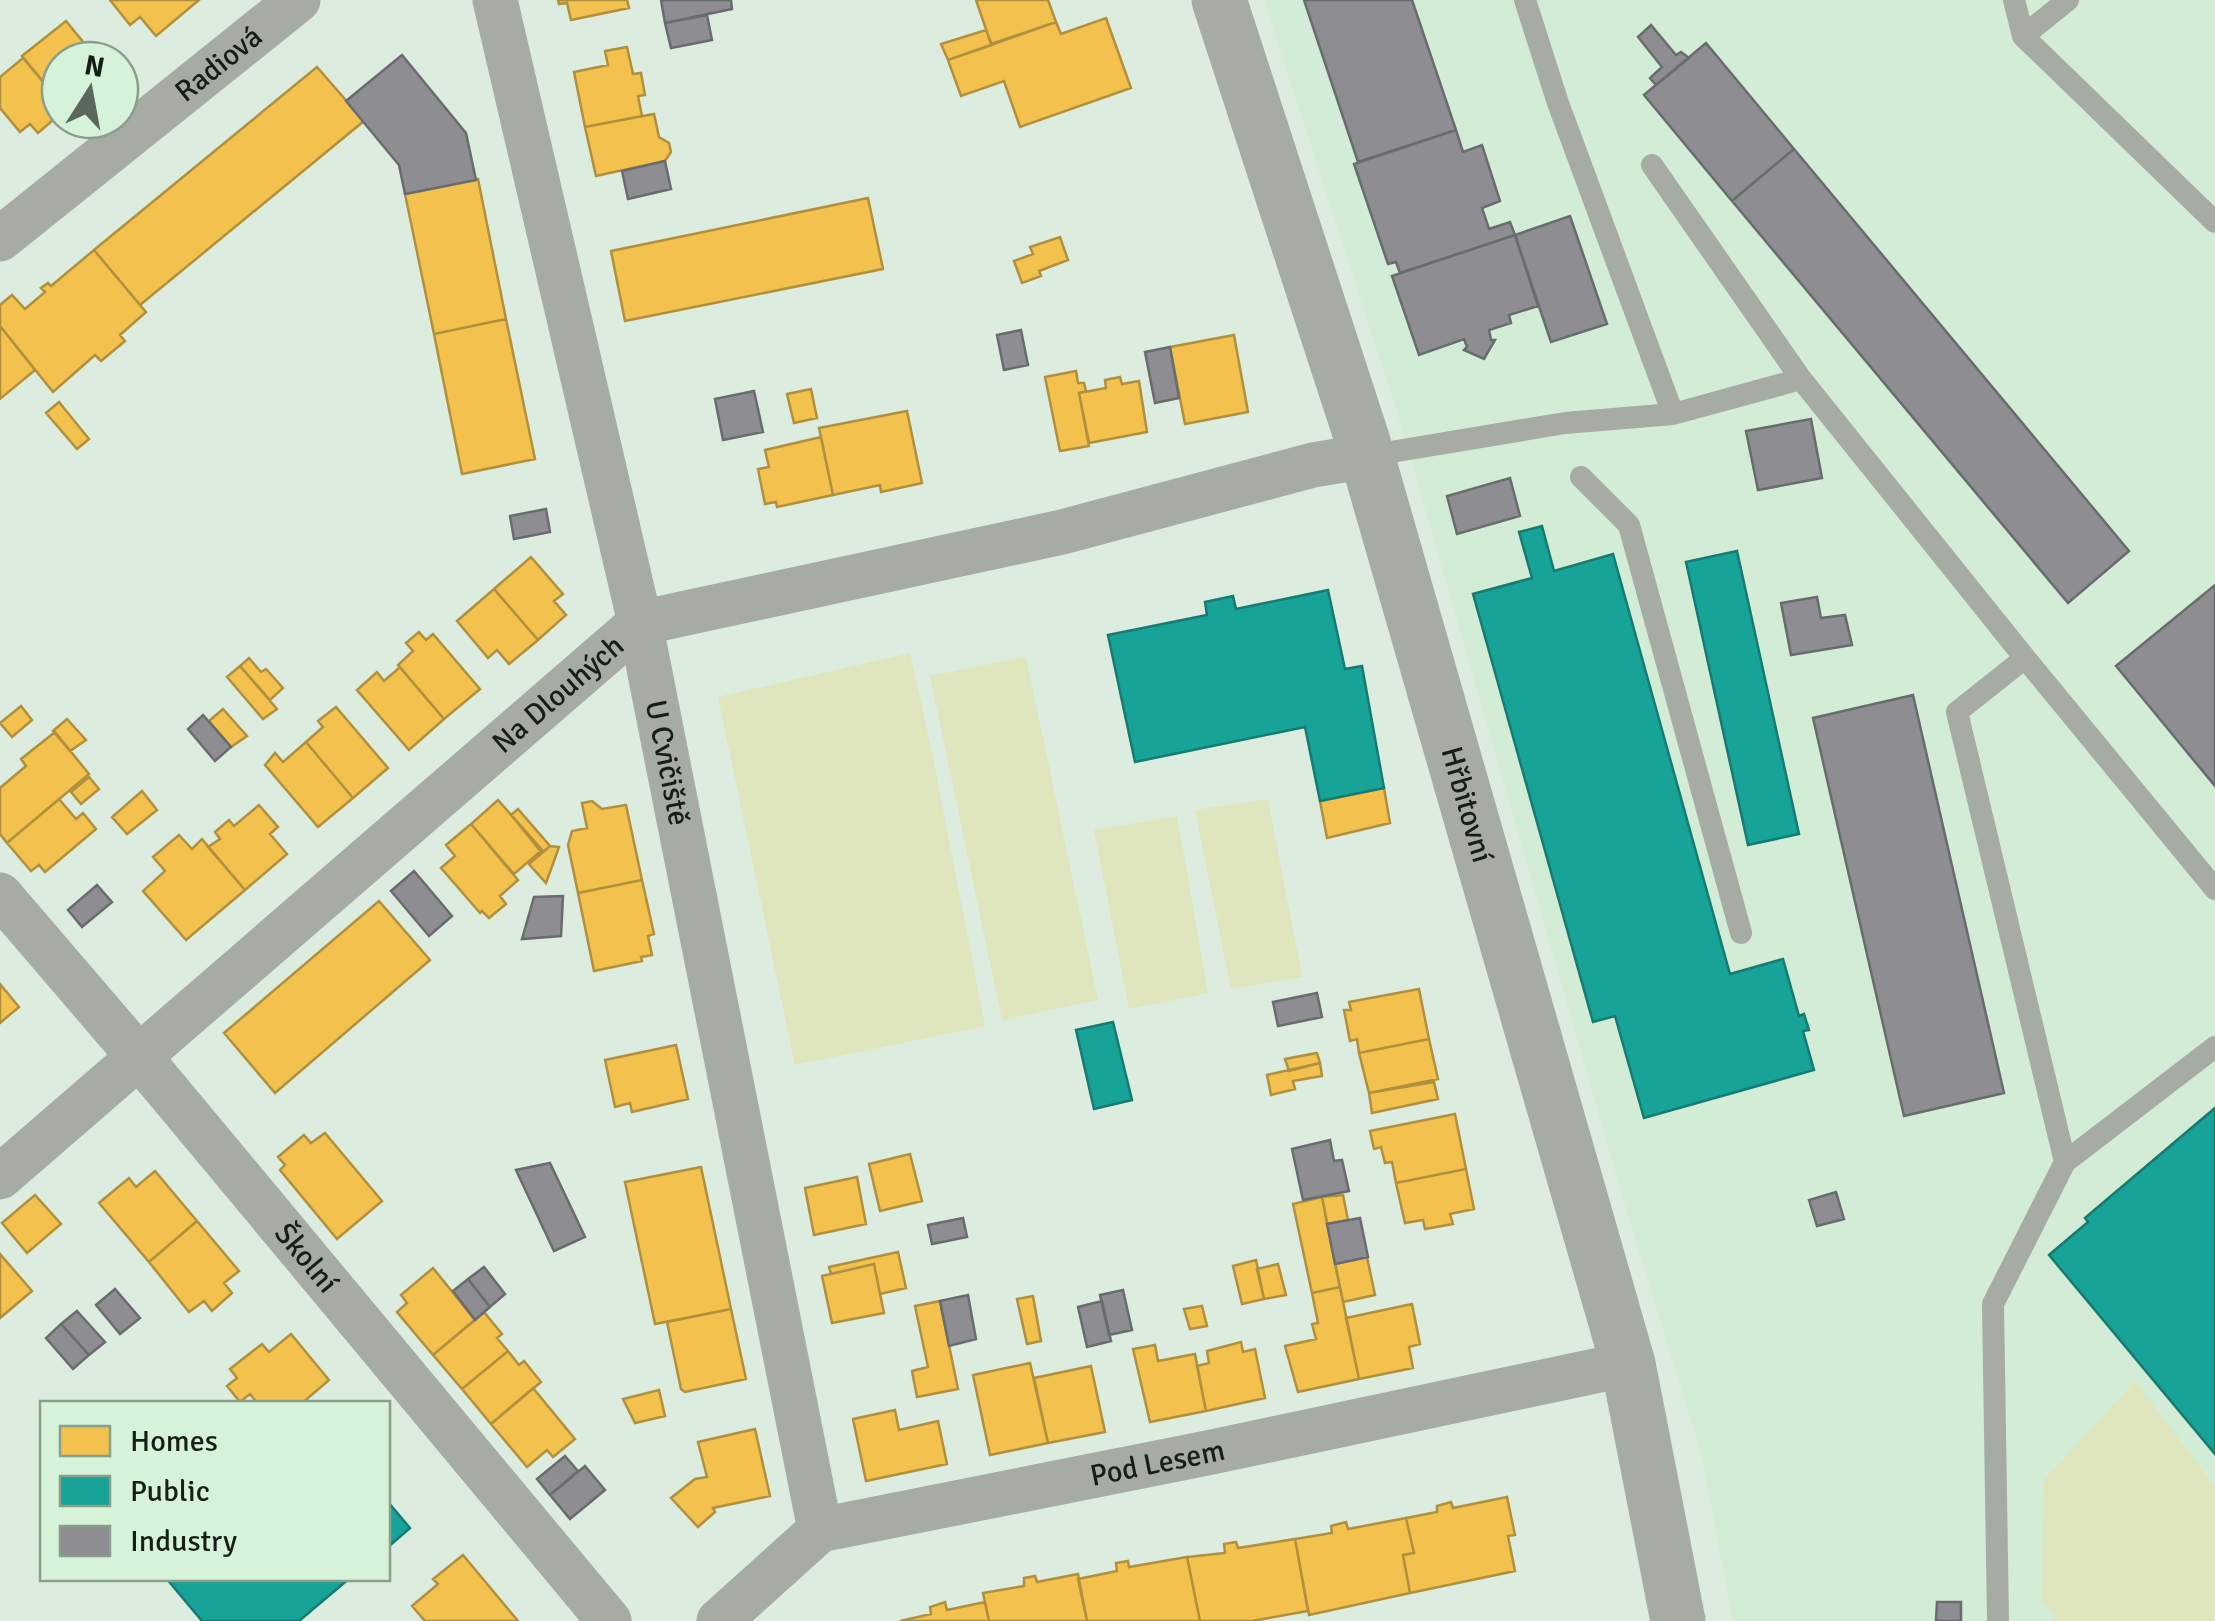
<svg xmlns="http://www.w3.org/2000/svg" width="2215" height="1621" font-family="Signika,sans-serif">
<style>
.built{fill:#d2ecd5}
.green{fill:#dfe5bd}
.homes{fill:#f2c14e;stroke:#b0903d;stroke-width:2.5}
.public{fill:#17a398;stroke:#167b71;stroke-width:2.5}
.industry{fill:#8d8d92;stroke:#696c6d;stroke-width:2.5}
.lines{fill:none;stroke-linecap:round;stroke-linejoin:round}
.service{stroke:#a6aba4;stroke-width:22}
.minor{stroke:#a6aba4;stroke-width:45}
.tertiary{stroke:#a6aba4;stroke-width:55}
.labels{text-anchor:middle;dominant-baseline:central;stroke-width:10;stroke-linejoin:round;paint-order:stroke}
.street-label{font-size:30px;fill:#151f16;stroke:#d6f2d9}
</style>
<rect width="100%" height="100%" fill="#dcecde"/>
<path class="built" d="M1264 0H2215V1621H1733L1702 1457 1625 1205 1398 415Z"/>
<path class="green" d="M910 653 931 747 985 1026 795 1065 718 697Z
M1026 657 1098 1000 1002 1020 930 676Z
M1268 799 1302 977 1231 989 1195 810Z
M1177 816 1208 993 1129 1009 1094 830Z
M2135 1381 2215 1487V1621H2056L2042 1599 2044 1480Z"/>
<path class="homes" d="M110 0H199L156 36 140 17 130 25Z
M558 0H627L629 8 571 20 567 3 559 4Z
M976 0H1048L1056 22 991 44Z
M1106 18 1131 88 1020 127 1004 81 961 96 948 60 1056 22 1061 34Z
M66 21 98 60H60V102L22 56Z
M986 30 992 45 948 60 941 44Z
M627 47 633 74 641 73 645 95 638 96 642 116 585 127 574 72 608 65 605 51Z
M23 58 60 102V114L38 133 30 124 20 132 0 108V77Z
M317 67 364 121 140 305 94 250Z
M654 114 659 137 669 143 671 152 665 161 596 176 585 127Z
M478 179 506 319 434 334 405 194Z
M868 198 883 269 625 321 611 251Z
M1060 237 1068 260 1039 271 1041 276 1022 283 1014 261 1033 254 1030 247Z
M94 250 146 312 120 335 125 341 101 361 95 355 53 392 0 326V305L12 295 25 309 45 292 41 288 48 283 51 286Z
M506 319 535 459 462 474 434 334Z
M0 326 35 370 0 399Z
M1234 335 1248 412 1185 424 1170 347Z
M1076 371 1078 383H1084L1086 391 1079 393 1089 446 1060 451 1045 377Z
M1120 377 1122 384 1139 381 1147 432 1089 443 1079 393 1106 388 1105 380Z
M811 389 817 418 794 423 787 394Z
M59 402 89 439 77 449 46 413Z
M907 411 922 483 881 492 880 485 833 495 819 428Z
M821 437 833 495 777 507 776 502 765 504 758 469 769 467 765 450Z
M531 557 563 594 554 601 566 615 538 640 494 589Z
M494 589 538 640 509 664 497 650 488 658 457 621Z
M419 632 426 640 433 634 480 689 444 719 398 665 413 651 406 643Z
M249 658 261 672 266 669 283 688 270 700 240 666Z
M240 666 277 709 263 719 227 677Z
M400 667 444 719 409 750 357 690 377 672 384 681Z
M21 706 32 720 12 737 0 723Z
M336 707 388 768 353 798 306 742 323 727 318 721Z
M223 709 247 736 231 747 209 721Z
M67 719 86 740 70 751 53 731Z
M55 732 89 774 7 843 0 834V788L26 766 21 759Z
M306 742 353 798 318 827 265 765 275 753 283 762Z
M89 777 99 789 81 804 71 792Z
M1384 788 1390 823 1327 838 1320 801Z
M142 791 157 810 127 834 112 817Z
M59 799 76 819 83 813 96 829 45 872 39 865 31 871 7 843Z
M498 800 542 850 514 874 471 824Z
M592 801 602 809 626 805 642 880 578 893 568 845 572 831 587 828 582 803Z
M259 805 278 827 270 834 287 854 245 890 208 847 220 839 215 832 229 820 234 826Z
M518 809 550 846 542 853 511 815Z
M471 824 518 880 500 896 506 904 489 918 482 911 480 913 441 868 455 856 446 845Z
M179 835 192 849 202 839 245 890 186 940 143 891 165 871 153 857Z
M550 846 559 847 546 883 529 864Z
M642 880 654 934 648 936 652 955 641 957 642 961 594 971 578 893Z
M379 901 430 960 275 1093 224 1033Z
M0 984 19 1007 0 1023Z
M1419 989 1429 1039 1359 1053 1357 1039 1350 1041 1344 1010H1351L1349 1002Z
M1429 1039 1438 1079 1369 1093 1359 1053Z
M676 1045 688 1099 632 1112 630 1103 615 1107 605 1060Z
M1317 1053 1320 1063 1289 1071 1285 1059Z
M1320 1063 1322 1076 1293 1081 1295 1089 1271 1095 1267 1075Z
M1434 1082 1438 1099 1372 1113 1369 1093Z
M1455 1114 1466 1169 1396 1183 1392 1162 1385 1163 1381 1147 1374 1149 1370 1131Z
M325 1133 382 1201 337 1239 280 1170 285 1165 278 1157 304 1135 311 1143Z
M910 1154 922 1201 880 1211 869 1164Z
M701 1167 731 1309 655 1324 625 1182Z
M1466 1169 1474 1209 1450 1214 1453 1224 1425 1229 1423 1220 1405 1223 1396 1183Z
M155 1171 197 1221 149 1262 99 1203 129 1178 136 1187Z
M857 1177 866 1224 814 1235 805 1188Z
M35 1195 61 1224 27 1253 2 1223Z
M1343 1195 1348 1220 1327 1224 1322 1197Z
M1322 1197 1340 1287 1312 1293 1293 1204Z
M197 1221 239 1271 224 1283 232 1293 212 1311 204 1301 189 1312 149 1262Z
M898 1252 906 1288 880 1294 874 1264 831 1274 829 1267Z
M0 1254 32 1291 0 1318Z
M1367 1257 1375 1295 1343 1302 1335 1264Z
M1256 1260 1264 1299 1242 1304 1233 1266Z
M874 1264 884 1313 832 1323 822 1276Z
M1278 1264 1286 1295 1264 1299 1257 1269Z
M433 1268 475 1320 433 1355 397 1312 407 1303 401 1295Z
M1340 1287 1359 1379 1298 1392 1285 1346 1316 1339 1312 1324 1318 1323 1312 1293Z
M1033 1296 1041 1341 1027 1344 1017 1299Z
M940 1301 958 1389 917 1397 912 1371 928 1367 915 1306Z
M1412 1304 1420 1344 1409 1347 1413 1368 1359 1379 1346 1318Z
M1202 1306 1207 1326 1190 1329 1184 1309Z
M731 1309 746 1379 685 1392 681 1389 667 1322Z
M484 1312 502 1334 497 1338 508 1351 462 1389 433 1355Z
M291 1334 329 1380 301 1404H258L250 1394 240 1402 227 1386 237 1378 230 1369 262 1344 269 1352Z
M1241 1342 1243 1352 1255 1349 1265 1398 1206 1411 1197 1366 1209 1363 1207 1351Z
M1155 1345 1158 1361 1195 1354 1206 1411 1150 1422 1133 1349Z
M508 1351 519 1365 524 1361 541 1382 491 1424 462 1389Z
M1030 1363 1048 1443 990 1455 973 1375Z
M1091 1366 1105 1432 1048 1443 1034 1378Z
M533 1388 575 1439 553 1457 547 1450 527 1467 491 1424Z
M659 1390 665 1416 635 1423 623 1399Z
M895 1410 899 1430 938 1421 947 1464 866 1481 853 1419Z
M755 1429 770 1496 713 1508 715 1512 698 1527 671 1498 695 1479 707 1477 698 1442Z
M1507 1497 1515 1535 1508 1536 1515 1571 1410 1593 1403 1555 1414 1553 1406 1518 1437 1512V1506L1451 1502 1453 1508Z
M1406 1518 1414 1553 1403 1555 1410 1593 1309 1615 1295 1539 1332 1533 1331 1526 1346 1522 1348 1529Z
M1295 1539 1308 1611 1252 1621H1200L1187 1557 1225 1553 1224 1544 1236 1542 1238 1548Z
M463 1555 518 1621H425L412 1606 438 1584 433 1579Z
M1187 1557 1200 1621H1087L1078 1579 1117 1571 1116 1563 1128 1561 1129 1567Z
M1078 1574 1087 1621H989L983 1593 1024 1586V1578L1035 1576 1037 1582Z
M945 1602 947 1610 985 1602 989 1621H900L931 1614 930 1607Z"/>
<path class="public" d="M1542 526 1554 571 1613 554 1730 974 1783 959 1799 1016 1804 1014 1809 1030 1803 1031 1814 1070 1644 1118 1615 1016 1593 1022 1473 594 1532 578 1519 532Z
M1737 551 1799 834 1748 845 1686 562Z
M1328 590 1345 669 1362 666 1384 788 1320 801 1305 727 1135 762 1108 635 1207 615 1205 602 1233 596 1236 609Z
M1113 1022 1132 1100 1094 1109 1076 1030Z
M2215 1108V1454L2049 1255 2088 1222 2085 1218Z
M388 1502 410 1528 388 1547Z
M166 1578H350L299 1621H202Z"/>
<path class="industry" d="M661 0H731L732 9 665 23Z
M1304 0H1412L1456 130 1358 162Z
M707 15 712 40 671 48 665 23Z
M1651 25 1676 55 1681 52 1689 58 1656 85 1650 78 1662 67 1638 37Z
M1706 43 1794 149 1732 201 1644 95Z
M402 55 466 133 476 180 405 194 399 165 346 101Z
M1456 130 1463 152 1482 145 1500 201 1482 208 1489 229 1510 222 1515 235 1400 273 1396 262 1388 264 1354 164Z
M1794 149 2129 551 2068 603 1732 201Z
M665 161 671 189 628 199 622 171Z
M1570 216 1607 324 1551 342 1515 235Z
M1515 235 1538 306 1509 315 1511 323 1489 330 1491 340H1495L1484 359 1464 350 1467 347 1464 339 1419 355 1392 276Z
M1021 330 1028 365 1004 370 997 335Z
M1170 347 1179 398 1155 403 1145 352Z
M754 391 763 432 723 440 715 399Z
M1811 419 1822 478 1758 490 1746 431Z
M1510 478 1520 516 1457 534 1447 496Z
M546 509 550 532 514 539 510 516Z
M2215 585V786L2116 666Z
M1817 597 1821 618 1845 615 1852 645 1791 655 1781 603Z
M1913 695 2004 1093 1904 1116 1813 718Z
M203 715 231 747 215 761 188 729Z
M414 871 452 916 429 936 391 891Z
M97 885 112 902 82 927 68 910Z
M563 896 561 936 522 939 534 897Z
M1317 993 1322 1017 1278 1026 1273 1002Z
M1330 1140 1334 1161 1342 1160 1349 1191 1303 1200 1292 1149Z
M550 1163 585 1237 554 1251 516 1170Z
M1836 1192 1844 1219 1817 1226 1809 1200Z
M963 1218 967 1237 932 1244 928 1225Z
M1360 1218 1368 1257 1335 1264 1327 1224Z
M484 1267 505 1294 490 1307 468 1279Z
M468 1279 490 1307 475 1320 453 1291Z
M115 1289 140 1318 120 1334 96 1305Z
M1123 1290 1132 1330 1109 1335 1100 1295Z
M968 1295 976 1339 949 1346 940 1301Z
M1102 1301 1111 1341 1087 1347 1078 1307Z
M77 1311 105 1342 89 1355 61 1324Z
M61 1324 89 1355 73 1369 46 1338Z
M565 1456 578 1471 550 1495 537 1479Z
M585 1466 605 1490 570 1519 550 1495Z
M1937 1602H1961V1621H1936Z"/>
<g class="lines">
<path class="service" d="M1525 0 1558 103 1673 414 1801 379 2025 658
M2014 0 2023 36 2215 222
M2023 36 2068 0
M1652 165 1801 379
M1367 456 1565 423 1673 414
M1581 477 1629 525 1741 933
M2065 1162 1957 712 2025 658 2215 889
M1998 1621 1993 1304 2065 1162 2215 1047"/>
<g class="minor">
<path id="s1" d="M495 0 640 623 820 1530"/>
<path id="s2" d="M0 239 298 0"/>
<path id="s3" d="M0 895 157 1078 609 1621"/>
<path id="s4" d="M0 1177 640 623 1062 532 1313 465 1367 456"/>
<path id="s5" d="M719 1621 820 1530 1207 1453 1628 1364"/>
</g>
<path class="tertiary" id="s6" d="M1219 0 1363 442 1628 1364 1678 1621"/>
</g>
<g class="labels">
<g class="street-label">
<text stroke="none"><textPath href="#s2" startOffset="280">Radiová</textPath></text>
<text stroke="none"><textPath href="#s4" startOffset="738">Na Dlouhých</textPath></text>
<text stroke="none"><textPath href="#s1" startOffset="782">U Cvičiště</textPath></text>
<text stroke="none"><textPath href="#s6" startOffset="842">Hřbitovní</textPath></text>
<text stroke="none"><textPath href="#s3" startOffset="475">Školní</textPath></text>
<text stroke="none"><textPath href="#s5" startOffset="480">Pod Lesem</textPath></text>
</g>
</g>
<rect x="40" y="1401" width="350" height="180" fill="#d6f2d9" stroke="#899e8b" stroke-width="2.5"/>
<rect x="60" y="1426" width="50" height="30" fill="#f2c14e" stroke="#899e8b" stroke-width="2.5"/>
<text x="130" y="1451" font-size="30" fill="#151f16">Homes</text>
<rect x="60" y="1476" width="50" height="30" fill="#17a398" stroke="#899e8b" stroke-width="2.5"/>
<text x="130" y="1501" font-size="30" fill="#151f16">Public</text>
<rect x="60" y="1526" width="50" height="30" fill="#8d8d92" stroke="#899e8b" stroke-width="2.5"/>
<text x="130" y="1551" font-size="30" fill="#151f16">Industry</text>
<g transform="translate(90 90) rotate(11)"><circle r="48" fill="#d6f2d9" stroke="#899e8b" stroke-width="2.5"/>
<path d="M0-8L18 38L0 25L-18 38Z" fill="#5b675c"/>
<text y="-15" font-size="28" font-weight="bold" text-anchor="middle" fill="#151f16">N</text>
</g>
</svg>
